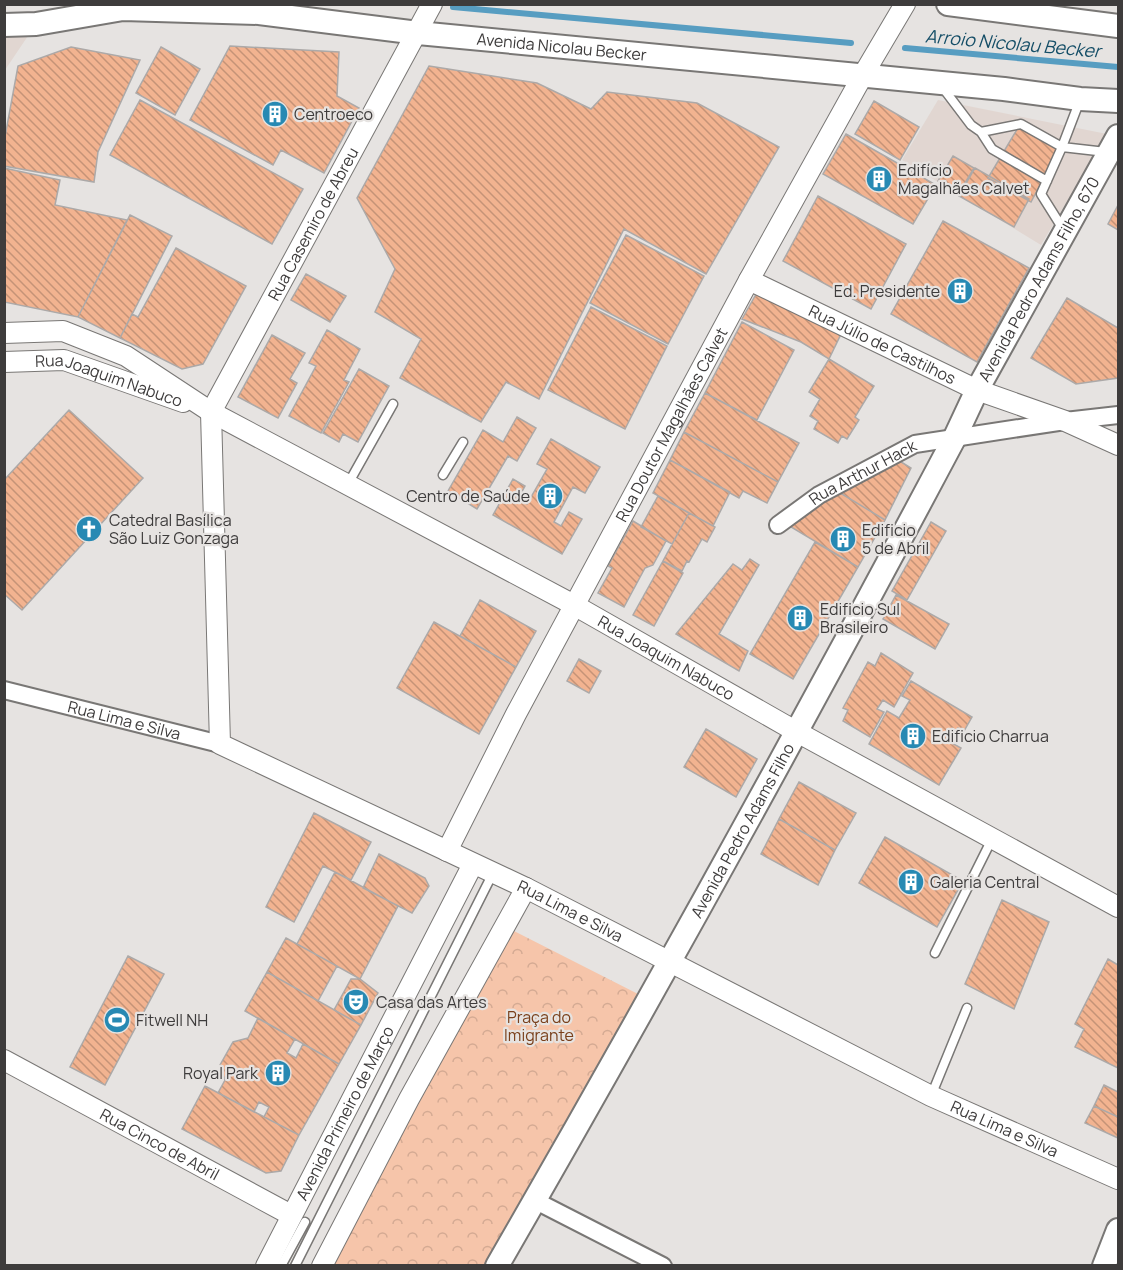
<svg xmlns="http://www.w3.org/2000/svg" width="1123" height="1270" font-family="Manrope,sans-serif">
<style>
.built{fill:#e1d6d1}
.park{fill:url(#park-crowns)}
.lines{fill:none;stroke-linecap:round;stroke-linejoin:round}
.stream{stroke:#579dc1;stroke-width:6}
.building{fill:url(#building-back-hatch);stroke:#aca9a8;stroke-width:1.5}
.service-casing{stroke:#797775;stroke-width:11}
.minor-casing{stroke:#797775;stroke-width:20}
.tertiary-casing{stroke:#797775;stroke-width:22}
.secondary-casing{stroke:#797775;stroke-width:26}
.service{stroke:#fff;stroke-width:8}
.minor{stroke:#fff;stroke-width:16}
.tertiary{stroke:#fff;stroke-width:20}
.secondary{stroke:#fff;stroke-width:22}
.labels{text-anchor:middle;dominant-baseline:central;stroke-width:4.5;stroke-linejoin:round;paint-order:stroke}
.street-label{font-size:16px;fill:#3e3c3c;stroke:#e6e3e1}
.poi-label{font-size:16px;fill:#3e3c3c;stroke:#e6e3e1;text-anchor:start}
.park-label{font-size:16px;fill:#7a401b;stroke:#e6e3e1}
.water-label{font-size:18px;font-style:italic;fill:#154e67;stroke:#e6e3e1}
</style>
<defs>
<pattern id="park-crowns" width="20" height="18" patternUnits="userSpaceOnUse" patternTransform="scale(1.5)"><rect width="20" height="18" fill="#f6c5aa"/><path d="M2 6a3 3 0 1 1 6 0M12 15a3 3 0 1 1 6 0" fill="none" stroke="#d4aa93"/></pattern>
<pattern id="building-back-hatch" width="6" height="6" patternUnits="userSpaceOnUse" patternTransform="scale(1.5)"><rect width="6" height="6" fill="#f2b390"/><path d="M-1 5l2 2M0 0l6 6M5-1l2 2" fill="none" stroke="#c59377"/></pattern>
</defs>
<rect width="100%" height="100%" fill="#e6e3e1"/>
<path class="built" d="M36 24 5 70V25Z
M938 100 1107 134 1041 245 902 160Z"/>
<path class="park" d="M512 930 638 994 485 1265 330 1266Z"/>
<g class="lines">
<path class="stream" d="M453 7 851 43
M905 48 1118 67"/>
</g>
<path class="building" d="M230 46 339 52 337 96 359 108 324 173 281 150 273 165 190 120Z
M71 47 140 60 98 152 94 182 4 166V142L18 66Z
M161 47 200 69 175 115 136 93Z
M429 66 537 83 591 109 607 92 697 103 779 147 706 274 624 229 539 399 506 382 481 422 400 378 421 339 375 312 395 269 357 198Z
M140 100 303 189 272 244 110 155Z
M874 101 919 127 900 160 855 134Z
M1019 126 1059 149 1031 202 988 178Z
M846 134 936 185 913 224 823 174Z
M953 156 974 168 959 193 938 181Z
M4 168 60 180 55 205 127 220 78 317 4 302Z
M975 168 1029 199 1014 227 959 196Z
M818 196 906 244 871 309 783 261Z
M1118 205V230L1108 224Z
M130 215 172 236 120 338 78 317Z
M943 221 1029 268 977 362 891 314Z
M626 235 704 276 668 344 590 303Z
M176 248 246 286 203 364 182 369 120 338 132 314 138 317Z
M306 274 346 296 330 322 291 300Z
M759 289 842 332 829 359 801 342 742 319Z
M1067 298 1118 328V378L1076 384 1031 358Z
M591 307 667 346 625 429 548 390Z
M742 322 794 350 757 420 705 393Z
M327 330 360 349 344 380 349 382 321 433 289 416 316 366 309 363Z
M272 335 305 353 290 379 297 383 278 418 238 397Z
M829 359 874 386 855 417 859 420 847 439 842 436 838 443 814 429 818 421 810 416 820 399 809 392Z
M359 369 389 386 358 442 343 434 339 442 323 433Z
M705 393 799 443 778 482 684 432Z
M69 410 143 478 22 610 4 594V480Z
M517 417 536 428 517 461 508 456 477 509 448 491 483 430 503 442Z
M684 432 778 482 767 503 743 491 739 498 670 460Z
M551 439 600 467 585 493 573 487 554 522 561 526 569 512 582 519 562 554 493 515 513 479 525 486 518 499 527 504 547 469 537 464Z
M670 460 730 492 713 526 653 493Z
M898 460 911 468 885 520 837 491Z
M837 491 885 520 858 567 786 524Z
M658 496 689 513 672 544 641 527Z
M689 513 715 527 707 542 702 539 689 562 687 561 682 571 663 561Z
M633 521 666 541 653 565 645 568 624 607 598 593 612 568 608 566Z
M931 522 946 531 907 600 892 591Z
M815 542 858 567 793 679 750 654Z
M750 559 759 565 719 634 748 651 739 671 676 634 733 564 742 570Z
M663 561 683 573 654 626 633 615Z
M896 595 949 624 935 649 883 619Z
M480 600 536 631 516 667 460 636Z
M434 622 516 667 479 734 397 688Z
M881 653 913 673 894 707 883 700 877 709 884 712 870 737 843 721 848 710 843 708 868 662 875 666Z
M579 659 601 671 589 693 567 681Z
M911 681 972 717 964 731 958 728 950 742 961 748 939 785 869 744 887 711 899 718 910 700 902 696Z
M706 729 757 759 736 797 684 767Z
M799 782 856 813 835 850 779 819Z
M314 813 371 842 351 880 323 866 294 922 266 907Z
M779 819 835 850 818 885 761 854Z
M885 837 963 881 937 927 859 883Z
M379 854 425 878 429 886 412 913 363 888Z
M335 872 398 906 360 979 297 944Z
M1002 900 1049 922 1014 1009 965 984Z
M286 938 337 966 318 1001 267 972Z
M128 956 164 974 105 1085 70 1067Z
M1108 959 1118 965V1068L1075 1047 1084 1029 1075 1024Z
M267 972 361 1025 339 1064 245 1011Z
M351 979H360L378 993 361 1025 334 1010Z
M258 1018 295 1039 287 1053 296 1058 303 1044 339 1064 299 1135 264 1117 269 1107 259 1102 254 1112 218 1093 225 1080 220 1065 233 1042 248 1038Z
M1104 1085 1118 1092V1117L1094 1106Z
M205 1086 299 1135 281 1171 266 1173 182 1129Z
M1094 1106 1118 1117V1138L1085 1123Z"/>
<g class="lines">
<defs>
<path id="service" d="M943 88 971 125 981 132 1021 124 1062 147 1106 152
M981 132 992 149 1047 181
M1063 229 1041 194 1062 147 1080 100
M443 475 463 442
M348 484 393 404
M935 953 992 839
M931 1096 967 1008
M281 1266 305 1222
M295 1266 493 873"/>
<g id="minor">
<path id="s1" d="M778 525 819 495 915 444 1065 421 1118 415"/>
<path id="s2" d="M4 690 220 744"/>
<path d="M534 1200 663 1266"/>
</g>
<g id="tertiary">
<path id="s3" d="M749 280 977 390 1065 421 1118 445"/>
<path id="s4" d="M4 333 63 331 126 356 211 412 574 605 797 732 1118 907"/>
<path id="s5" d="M4 362 64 360 183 402"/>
<path id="s6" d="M211 412 220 744 526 888 931 1096 1118 1179"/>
<path id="s7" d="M211 412 432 4"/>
<path id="s8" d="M447 851 516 714 749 280 863 75 905 4"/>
<path id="s9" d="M4 1060 291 1215"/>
<path id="s10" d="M266 1266 473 864"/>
<path d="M322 1266 409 1099 526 888"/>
</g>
<g id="secondary">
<path d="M948 4 1118 26"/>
<path id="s11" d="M4 25 36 24 123 9 259 13 418 33 1004 89 1080 99 1118 101"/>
<path id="s12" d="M497 1266C655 992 807 716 955 437L977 390 1118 136"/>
<path d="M1104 1266 1118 1230"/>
</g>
</defs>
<use href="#service" class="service-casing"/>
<use href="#minor" class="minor-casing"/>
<use href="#tertiary" class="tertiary-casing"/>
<use href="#secondary" class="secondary-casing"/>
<use href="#service" class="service"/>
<use href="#minor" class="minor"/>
<use href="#tertiary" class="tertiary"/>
<use href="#secondary" class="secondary"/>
</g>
<defs>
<symbol id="building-disc" viewBox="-11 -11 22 22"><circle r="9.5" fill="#2789b3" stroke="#e6e3e1"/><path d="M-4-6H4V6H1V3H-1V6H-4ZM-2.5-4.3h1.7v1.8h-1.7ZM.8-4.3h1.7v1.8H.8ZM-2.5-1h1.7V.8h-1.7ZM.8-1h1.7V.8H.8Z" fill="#fff"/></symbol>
<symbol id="church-disc" viewBox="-11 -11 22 22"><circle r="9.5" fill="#2789b3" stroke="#e6e3e1"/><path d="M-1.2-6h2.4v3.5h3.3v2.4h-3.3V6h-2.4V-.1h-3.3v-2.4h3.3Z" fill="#fff"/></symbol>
<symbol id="theatre-disc" viewBox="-11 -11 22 22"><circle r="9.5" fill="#2789b3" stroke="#e6e3e1"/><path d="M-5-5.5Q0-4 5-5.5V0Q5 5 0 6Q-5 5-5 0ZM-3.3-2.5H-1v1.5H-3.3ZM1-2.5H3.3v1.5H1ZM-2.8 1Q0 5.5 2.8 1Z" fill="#fff"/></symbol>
<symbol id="stadium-disc" viewBox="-11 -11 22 22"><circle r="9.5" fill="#2789b3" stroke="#e6e3e1"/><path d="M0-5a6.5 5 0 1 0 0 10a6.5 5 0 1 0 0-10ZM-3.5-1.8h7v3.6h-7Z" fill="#fff"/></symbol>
</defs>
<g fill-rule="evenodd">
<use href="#building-disc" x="260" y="99" width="30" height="30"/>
<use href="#building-disc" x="864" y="164" width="30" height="30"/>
<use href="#building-disc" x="945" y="276" width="30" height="30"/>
<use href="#building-disc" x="535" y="481" width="30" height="30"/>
<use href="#church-disc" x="74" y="514" width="30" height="30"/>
<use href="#building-disc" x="828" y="524" width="30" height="30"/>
<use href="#building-disc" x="785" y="603" width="30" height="30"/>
<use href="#building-disc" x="898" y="721" width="30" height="30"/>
<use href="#building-disc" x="896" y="867" width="30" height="30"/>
<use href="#theatre-disc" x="341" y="987" width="30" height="30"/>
<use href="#stadium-disc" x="102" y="1005" width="30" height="30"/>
<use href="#building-disc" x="263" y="1058" width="30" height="30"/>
</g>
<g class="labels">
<g class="street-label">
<text stroke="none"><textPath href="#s11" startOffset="561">Avenida Nicolau Becker</textPath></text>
<text stroke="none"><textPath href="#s7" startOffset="214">Rua Casemiro de Abreu</textPath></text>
<text stroke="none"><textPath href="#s12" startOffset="1126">Avenida Pedro Adams Filho, 670</textPath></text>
<text stroke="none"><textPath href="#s3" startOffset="148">Rua Júlio de Castilhos</textPath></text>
<text stroke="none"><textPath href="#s5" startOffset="108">Rua Joaquim Nabuco</textPath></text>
<text stroke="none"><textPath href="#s8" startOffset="482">Rua Doutor Magalhães Calvet</textPath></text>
<text stroke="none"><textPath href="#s1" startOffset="100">Rua Arthur Hack</textPath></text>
<text stroke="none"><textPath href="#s4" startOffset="746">Rua Joaquim Nabuco</textPath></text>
<text stroke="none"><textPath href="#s2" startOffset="124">Rua Lima e Silva</textPath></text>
<text stroke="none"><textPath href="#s12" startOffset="500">Avenida Pedro Adams Filho</textPath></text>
<text stroke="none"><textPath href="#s6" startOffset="720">Rua Lima e Silva</textPath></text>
<text stroke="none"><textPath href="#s10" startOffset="172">Avenida Primeiro de Março</textPath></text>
<text stroke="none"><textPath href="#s6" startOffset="1206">Rua Lima e Silva</textPath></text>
<text stroke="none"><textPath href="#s9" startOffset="177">Rua Cinco de Abril</textPath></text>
</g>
<g class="poi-label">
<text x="294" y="114">Centroeco</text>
<text x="898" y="170">Edifício<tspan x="898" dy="18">Magalhães Calvet</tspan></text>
<text x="940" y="291" text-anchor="end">Ed. Presidente</text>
<text x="530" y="496" text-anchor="end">Centro de Saúde</text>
<text x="109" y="520">Catedral Basílica<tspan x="109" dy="18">São Luiz Gonzaga</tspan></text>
<text x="862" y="530">Edificio<tspan x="862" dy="18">5 de Abril</tspan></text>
<text x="820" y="609">Edificio Sul<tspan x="820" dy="18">Brasileiro</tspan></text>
<text x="932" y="736">Edificio Charrua</text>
<text x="930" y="882">Galeria Central</text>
<text x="376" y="1002">Casa das Artes</text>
<text x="136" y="1020">Fitwell NH</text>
<text x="258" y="1073" text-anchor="end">Royal Park</text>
</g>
<g class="park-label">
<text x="539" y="1017">Praça do<tspan x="539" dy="18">Imigrante</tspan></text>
</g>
<g class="water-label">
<text transform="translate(1013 43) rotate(5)">Arroio Nicolau Becker</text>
</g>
</g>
<rect width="1123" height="1270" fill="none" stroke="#3e3c3c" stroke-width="12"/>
</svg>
